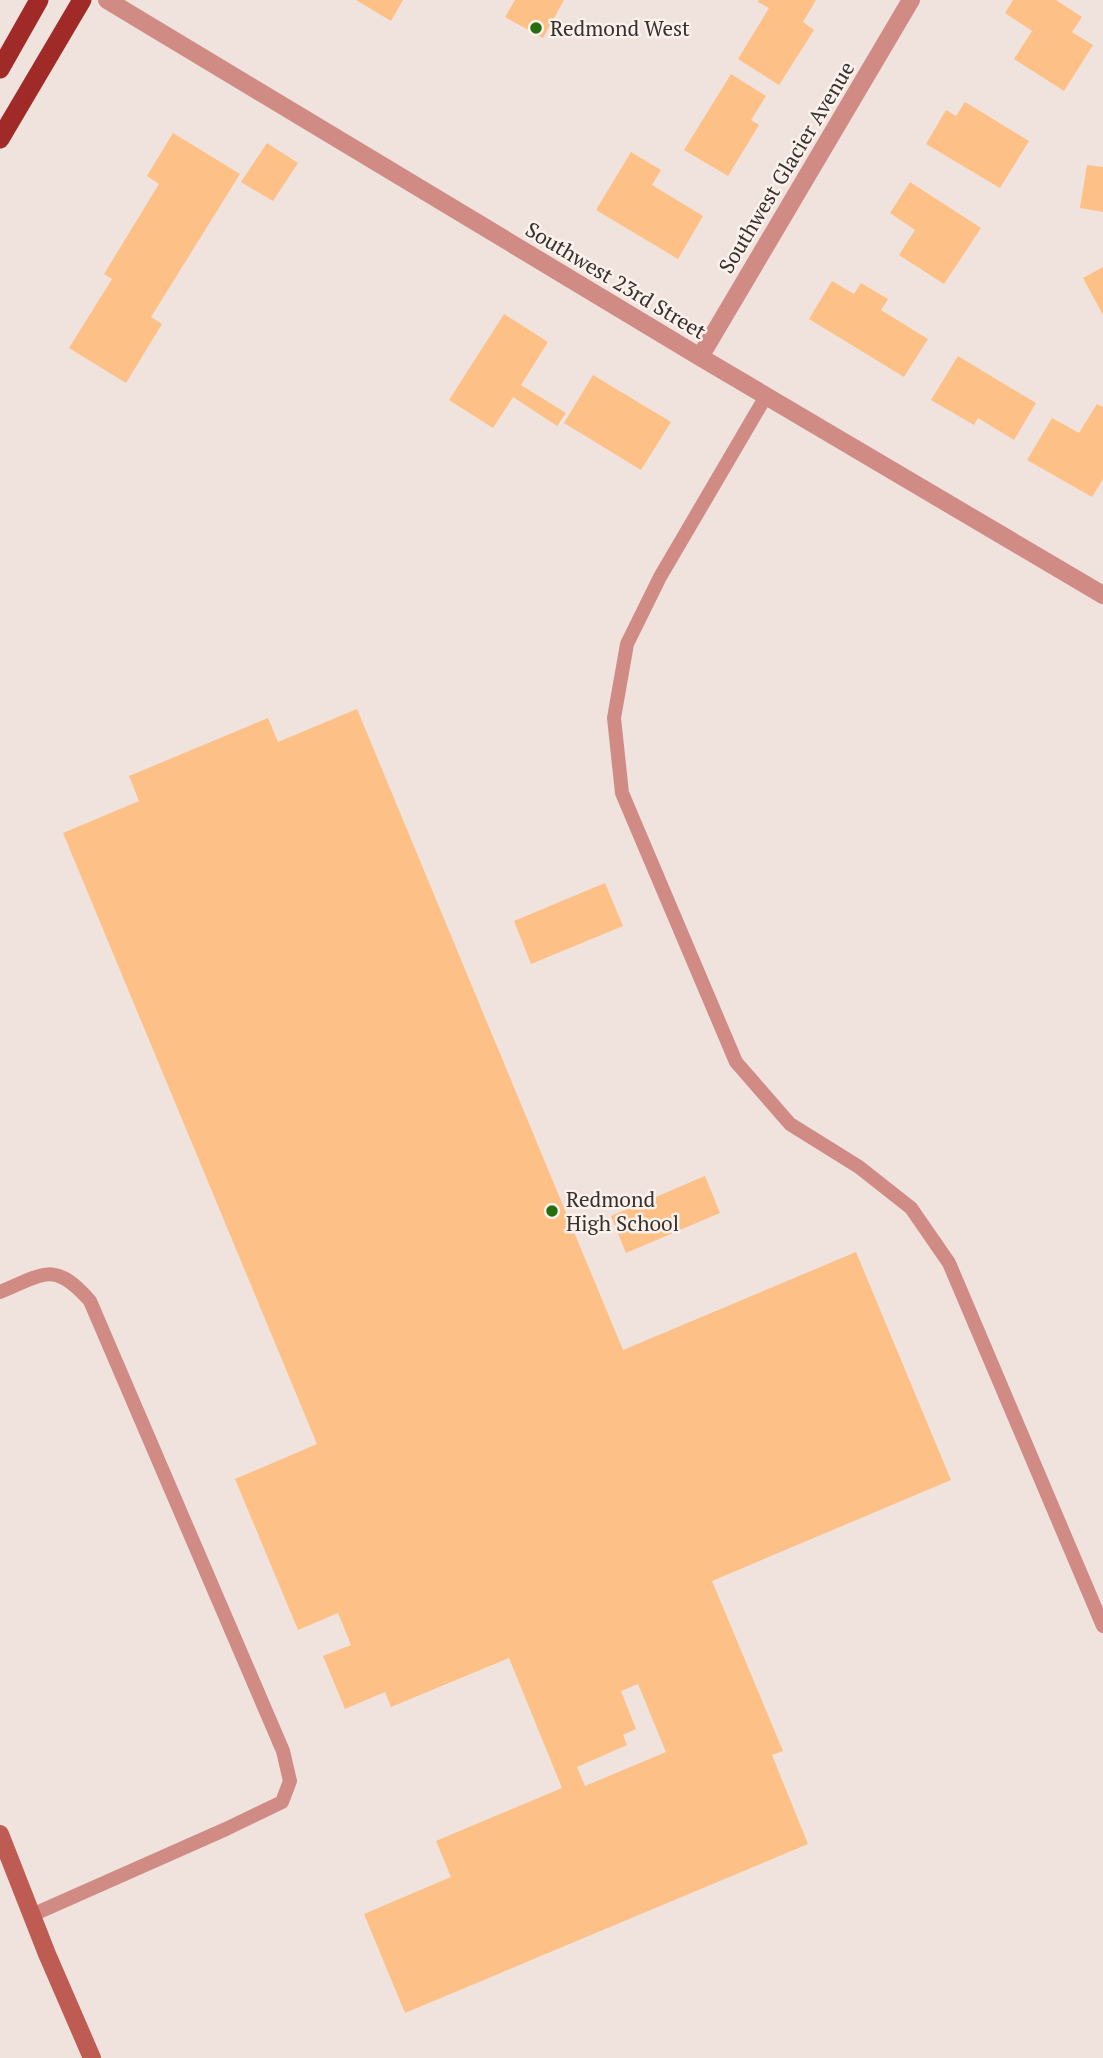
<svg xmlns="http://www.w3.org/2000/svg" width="1103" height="2058" font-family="'PT Serif',serif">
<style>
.building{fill:#fdc086;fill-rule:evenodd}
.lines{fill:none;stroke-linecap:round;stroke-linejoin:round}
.service{stroke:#d08c84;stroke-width:14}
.minor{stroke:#d08c84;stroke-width:18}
.secondary{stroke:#be5c54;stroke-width:18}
.trunk{stroke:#a02a28;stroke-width:19}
.poi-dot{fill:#266e0f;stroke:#fdf1eb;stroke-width:2.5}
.labels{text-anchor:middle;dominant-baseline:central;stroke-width:5;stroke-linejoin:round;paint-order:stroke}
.poi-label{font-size:21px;fill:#36312f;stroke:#fdf1eb;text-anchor:start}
.street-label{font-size:21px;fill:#36312f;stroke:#fdf1eb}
</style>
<rect width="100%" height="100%" fill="#f0e3de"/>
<path class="building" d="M356 0H403L391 21Z
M515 0H564L543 38 505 17Z
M759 0H816L803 22 814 30 779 85 738 59 769 8 758 2Z
M1013 0H1056L1082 17 1072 32 1093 45 1064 91 1014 59 1032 31 1005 13Z
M731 74 766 96 751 120 759 125 728 176 684 150Z
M965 102 1029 141 1000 188 926 144 946 110 956 116Z
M173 133 240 174 151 317 162 324 126 383 69 348 112 279 104 274 159 184 147 176Z
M267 143 298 163 273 201 241 182Z
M631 152 661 170 652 185 703 216 678 259 596 210Z
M1087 165 1103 167V212L1080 208Z
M910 182 981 228 944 284 899 255 915 230 890 213Z
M1103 267V315L1083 278Z
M832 281 854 294 861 283 888 299 881 310 928 339 904 377 809 319Z
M504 314 548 342 521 385 566 413 557 426 513 397 493 428 449 400Z
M958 356 1036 403 1014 440 978 418 974 425 931 400Z
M593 375 671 422 641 470 564 423Z
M1097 404 1103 407V479L1092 497 1027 460 1052 418 1079 433Z
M357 709 623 1350 856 1252 951 1480 712 1581 783 1751 772 1755 808 1844 405 2013 364 1914 451 1877 436 1841 562 1788 509 1658 391 1707 385 1692 345 1709 323 1656 351 1645 338 1613 298 1630 235 1479 317 1444 63 833 139 801 129 776 268 718 278 742ZM638 1684 666 1752 585 1786 577 1767 627 1745 623 1735 636 1729 621 1691Z
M605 883 623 926 531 964 514 921Z
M705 1176 720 1213 626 1253 611 1216Z"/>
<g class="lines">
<path class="service" d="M766 396 660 577 627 644 614 718 622 793 736 1062 790 1124 859 1167 911 1208 949 1263 1103 1626
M0 1292C44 1274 54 1260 90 1301L283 1751 290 1781 282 1802 226 1829 32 1915"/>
<path class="minor" d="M107 0 700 357 1103 595
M700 357 911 0"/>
<path class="secondary" d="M0 1834 47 1954 92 2058"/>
<path class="trunk" d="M0 69 39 0
M0 139 82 0"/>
</g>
<g class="poi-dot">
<circle cx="536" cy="28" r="7"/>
<circle cx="552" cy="1211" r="7"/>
</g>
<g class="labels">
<g class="poi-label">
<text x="550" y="28">Redmond West</text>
<text x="566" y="1199">Redmond<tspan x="566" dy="24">High School</tspan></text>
</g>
<g class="street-label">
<text transform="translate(786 167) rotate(-59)">Southwest Glacier Avenue</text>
<text transform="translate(616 280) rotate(31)">Southwest 23rd Street</text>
</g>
</g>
</svg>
